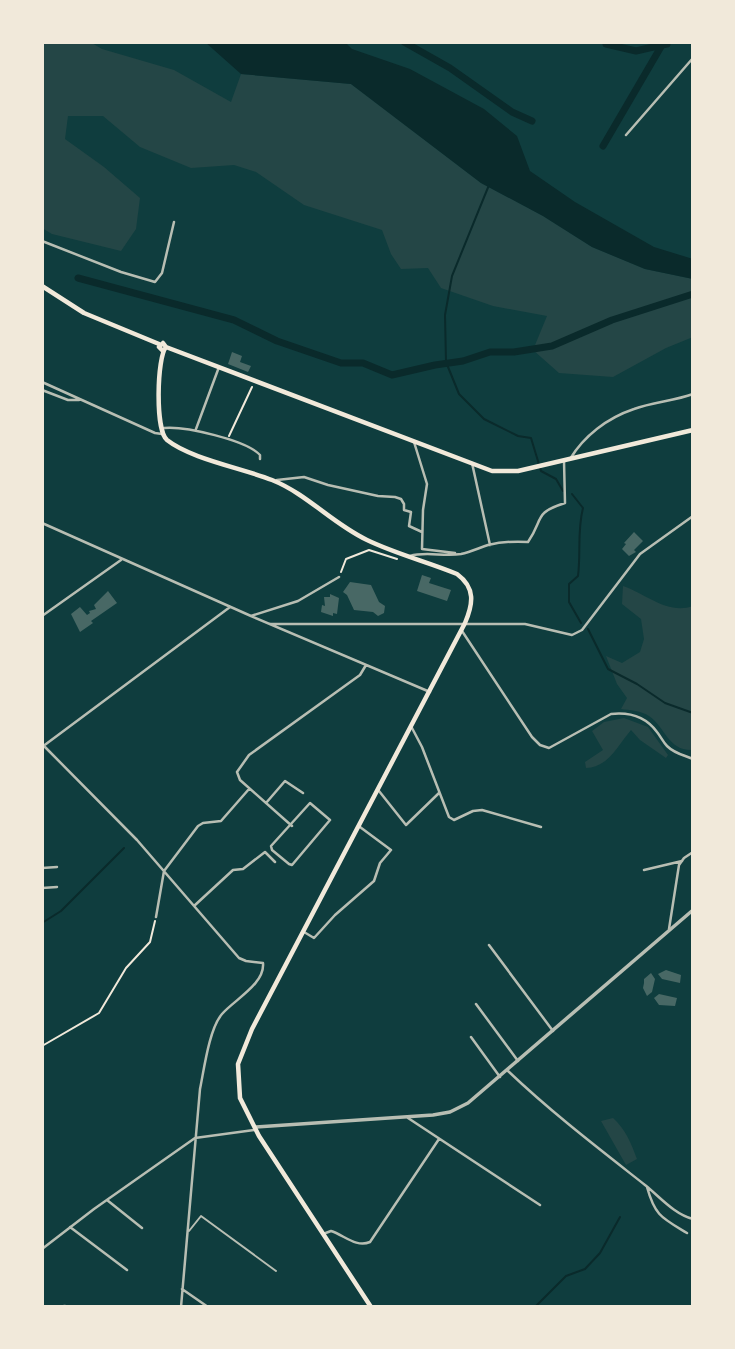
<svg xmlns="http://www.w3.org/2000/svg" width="735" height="1349" font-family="'Sofia Sans Condensed',sans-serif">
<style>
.green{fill:#244646}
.water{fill:#0a2a2b}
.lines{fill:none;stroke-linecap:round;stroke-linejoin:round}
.stream{stroke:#0a2a2b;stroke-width:2}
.canal{stroke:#0a2a2b;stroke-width:7}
.building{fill:#486865}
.path{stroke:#f1e9da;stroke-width:2}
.service{stroke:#b8beb3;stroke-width:2}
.minor{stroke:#b8beb3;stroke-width:2.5}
.tertiary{stroke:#b8beb3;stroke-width:3.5}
.secondary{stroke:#f1e9da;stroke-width:4.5}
</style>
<rect width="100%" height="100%" fill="#0f3d3e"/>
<path class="green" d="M42 42H90L102 49 174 70 231 102 241 74 351 84 481 183 543 216 592 247 645 269 693 279V337L666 348 613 377 559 373 533 350 547 316 493 306 441 288 428 268 401 269 391 254 382 230 304 205 256 172 234 165 191 168 140 147 103 116H68L65 139 104 167 140 198 136 229 121 251 52 234 42 228Z
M623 586C646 594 668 615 693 606V750C668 751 666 728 649 716 642 711 629 710 621 709L627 698 617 684 606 656 622 663 640 652 644 639 641 619 622 604Z
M624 718 648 727 668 755 666 758 640 740 631 730C618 745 609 767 586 768L585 762 603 750 592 731 604 722Z
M613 1118C626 1130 631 1143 637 1159L626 1165 601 1121Z"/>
<path class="water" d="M205 42H345L352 49 410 69 484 109 517 136 530 171 575 202 654 247 693 259V279L645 269 592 247 543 216 481 183 351 84 241 74Z"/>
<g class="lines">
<path class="stream" d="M489 185 452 276 445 315 446 362 459 394 484 419 518 436 531 438 541 471 556 479 563 491
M572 494 583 508C577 531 581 553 578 576L569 584V602L581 623
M588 629 608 669 637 684 665 703 693 713
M42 923 61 911 124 848
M535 1307 566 1276 585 1269 600 1253 620 1217"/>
<path class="canal" d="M404 42 450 68 512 112 532 121
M606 44 636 51 662 45
M603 146 662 45 667 44
M78 278 234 320 277 341 341 363H363L392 375 435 365 463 361 490 352H514L552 346 612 320 693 294"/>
</g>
<path class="building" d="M232 352 242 356 240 362 251 366 248 372 228 364Z
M634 532 643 541 634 550 636 552 629 556 622 549 626 544 624 543Z
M422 575 431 578 429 583 451 590 447 601 417 591Z
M350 582 371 585 379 602 385 606 384 613 378 616 373 612 354 610 347 595 343 592Z
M108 591 117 603 91 621 93 623 80 632 71 614 80 607 87 615 90 613 89 611 96 609 94 605Z
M330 594 339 598 337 614 333 613V616L321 612 322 605 325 606 324 597H330Z
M666 970 681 975 680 983 662 979 658 974Z
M651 973 655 979 652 992 647 996 643 988 644 983V979Z
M659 994 677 998 675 1006 659 1005 654 998Z"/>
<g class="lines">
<path class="path" d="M229 436 252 387
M341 572 346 559 369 550 397 559
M42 1046 99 1013 126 968 150 942 155 921"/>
<path class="service" d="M189 1231 201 1216 276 1271"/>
<path class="minor" d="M626 135 693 58
M42 241 121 272 155 282 162 273 174 222
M42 382 155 433 162 434
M42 390 68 400H79
M164 428C185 426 246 440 260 455V459
M196 429 219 367
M414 442 427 484 423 510 422 549 455 553
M570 459C584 436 607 418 634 409 653 402 674 401 693 394
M472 463 490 545
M277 480 304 477 328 485 378 496 395 497 401 499 404 504V510L411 512 409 526 422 532
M42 523 251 616 430 692
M410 556C426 551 444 557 461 554 470 552 479 548 488 545 501 542 514 541 528 542 544 519 533 513 565 503L564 461
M42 616 121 560
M251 616 298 601 339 577
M270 624H525L572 635 582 630 640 554 693 516
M462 631 532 737 540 745 549 748 611 714C629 712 646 717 657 732 661 737 663 742 667 746 675 754 684 755 693 759
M412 728 422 747 449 817 454 820 473 811 482 810 541 827
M44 746 137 840 239 958 246 961 263 963C265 984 234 1000 222 1014 209 1029 204 1070 200 1089L181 1307
M42 747 230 607
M379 791 406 825 439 793
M266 803 285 781 303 793
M310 803 330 820 292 865 289 864 272 850 271 846Z
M292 826 240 780 237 772 249 755 360 675 366 665
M42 868 57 867
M644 870 682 861
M164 871 198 826 203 823 221 821 249 789
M42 888 57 887
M194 906 233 870 243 869 265 852 275 862
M156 917 164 871
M669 929 679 865 684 858 693 852
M304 932 314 938 335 915 374 881 380 863 391 850 360 827
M489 945 553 1031
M476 1004 518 1061
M471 1037 500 1077
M508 1071C551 1112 598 1148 645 1185 660 1197 674 1214 693 1219
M408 1118 540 1205
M647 1187C655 1216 662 1218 687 1233
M107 1200 142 1228
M70 1227 127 1270
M323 1234 331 1231C344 1235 356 1248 370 1242L439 1139
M42 1249 94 1209 195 1138 254 1130
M182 1289 208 1307
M56 1307 65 1306"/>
<path class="tertiary" d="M256 1127 433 1115 450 1112 468 1103 693 910"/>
<path class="secondary" d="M42 286 84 313 159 344
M166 347 492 471H518L693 430
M163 351 159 347 163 343 166 347C157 357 155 430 167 440 191 459 242 468 272 480 307 494 333 524 367 540 396 554 428 562 457 574 476 588 473 604 465 623L252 1029 238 1064 240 1098 259 1136 371 1307"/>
</g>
<rect width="735" height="1349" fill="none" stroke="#f1e9da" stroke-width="88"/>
</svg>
